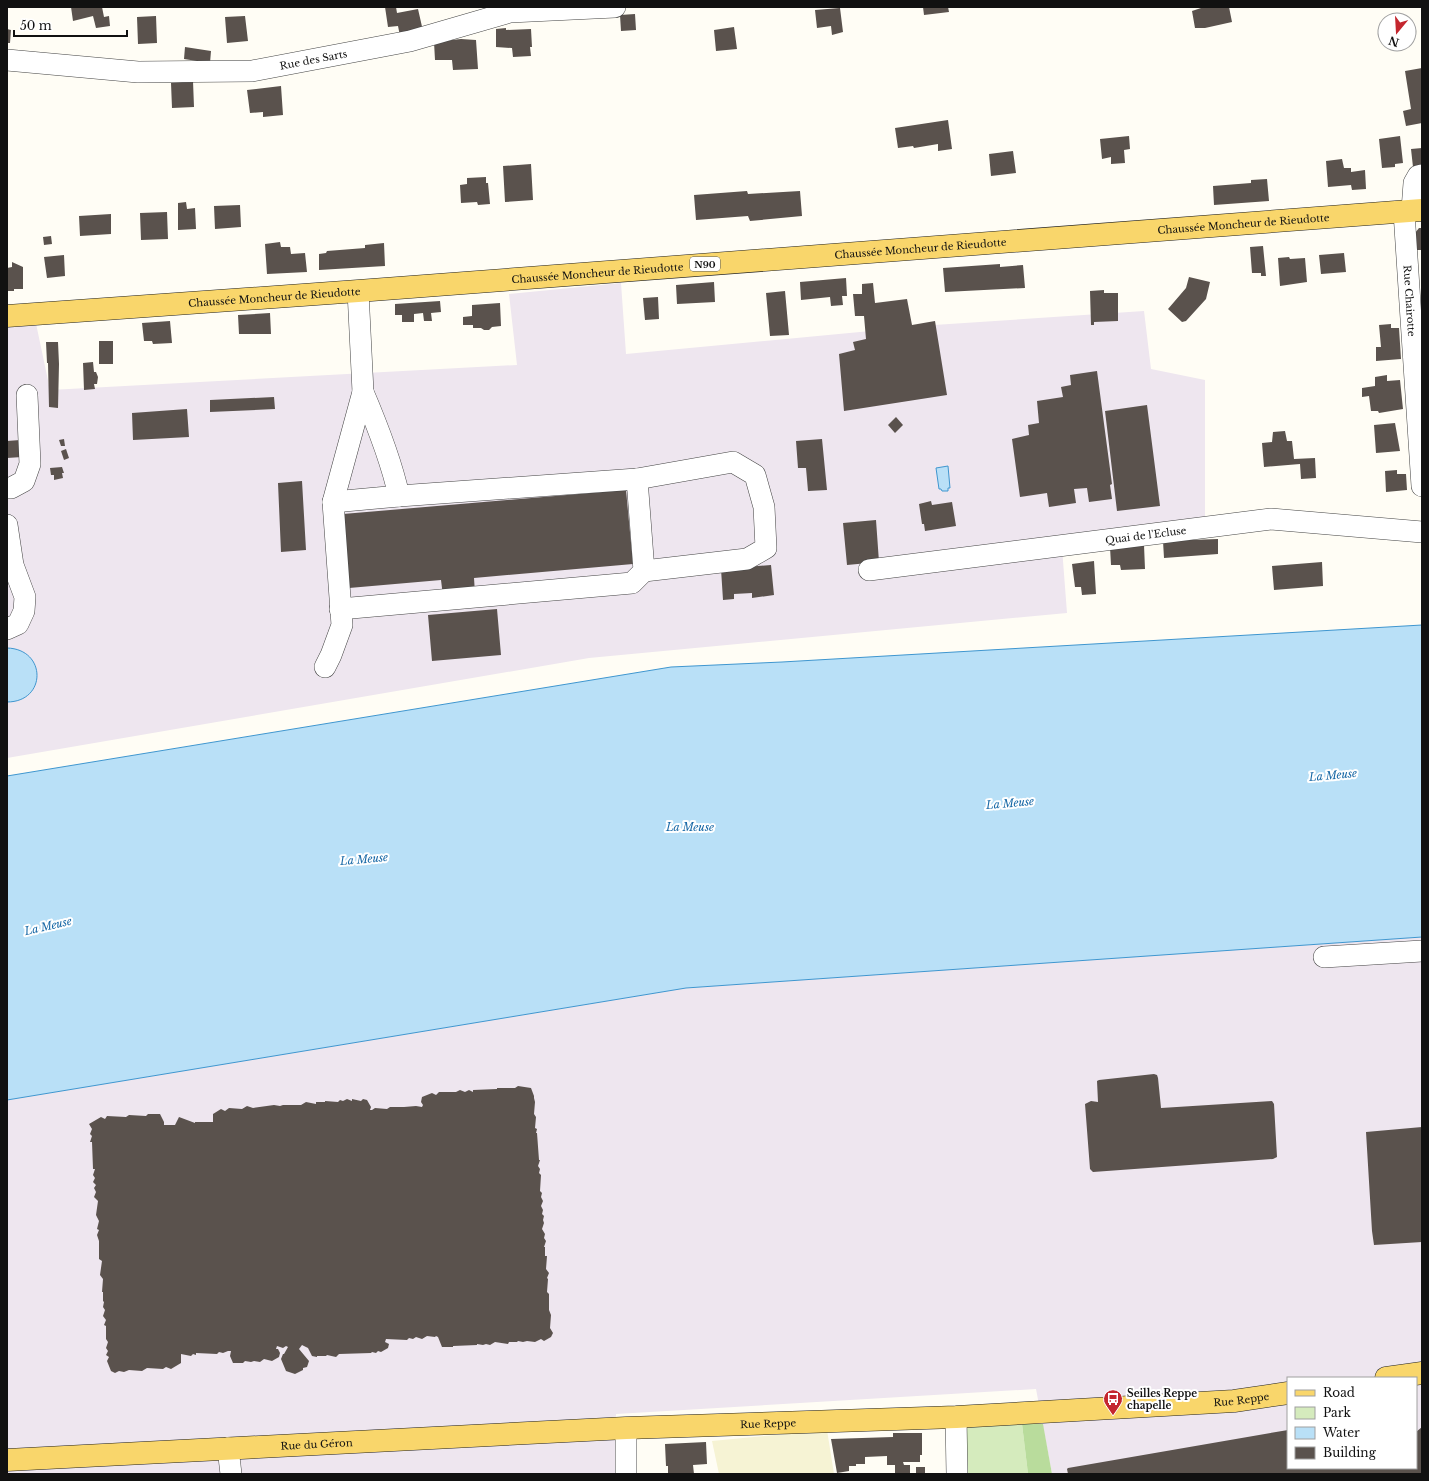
<svg xmlns="http://www.w3.org/2000/svg" width="1429" height="1481" font-family="'Libre Baskerville',serif">
<style>
.industrial{fill:#eee6ef;fill-rule:evenodd}
.farmland{fill:#f6f3d4}
.green{fill:#d5ebbd}
.forest{fill:#b9dc9c}
.water{fill:#b9e0f7;stroke:#3f96cf}
.building{fill:#5a524d}
.lines{fill:none;stroke-linecap:round;stroke-linejoin:round}
.minor-casing{stroke:#444;stroke-width:22}
.major-casing{stroke:#222;stroke-width:23}
.minor{stroke:#fff;stroke-width:21}
.major{stroke:#f9d66b;stroke-width:22}
.labels{text-anchor:middle;dominant-baseline:central;stroke-width:4;stroke-linejoin:round;paint-order:stroke}
.shield{fill:#fff;stroke:#585858;stroke-width:1}
.shield-label{font-size:9px;font-weight:bold;fill:#111}
.street-label{font-size:10px;fill:#111;stroke:#fff}
.poi-label{font-size:10px;font-weight:bold;fill:#111;stroke:#fff;text-anchor:start}
.water-label{font-size:11px;font-style:italic;fill:#1768a6;stroke:#fff}
</style>
<rect width="100%" height="100%" fill="#fffdf5"/>
<path class="industrial" d="M621 283 626 354 934 325 1144 311 1151 369 1205 380V517L1061 535 1067 613 589 658 7 758V316L34 314 50 390 517 365 509 294Z
M1422 937V1474H1052L1036 1389 616 1414 617 1474H7V1100L686 988ZM1288 1378H1416V1468H1288Z"/>
<path class="farmland" d="M827 1430 834 1474H719L712 1441Z"/>
<path class="green" d="M1022 1424 1028 1474H957L956 1427Z"/>
<path class="forest" d="M1022 1424H1043L1052 1474H1028Z"/>
<path class="water" d="M948 466 950 488H948V491H942L941 489H939L936 468Z
M1422 625V937L686 988 7 1100V776L671 667 782 662Z
M7 648C47 649 47 702 7 702Z"/>
<path class="building" d="M71 7H102L104 17 109 16 110 26 96 28 93 16 73 21Z
M385 7H396L397 13 418 9 423 31 400 36 398 26 388 27Z
M923 7H948L949 12 924 15Z
M1229 7 1232 22 1205 28H1195L1192 11 1204 7Z
M840 8 843 32 832 35 831 26 817 28 815 10Z
M635 14 636 30 621 31 620 15Z
M156 16 157 43 138 44 137 17Z
M245 16 248 41 227 43 225 17Z
M734 27 737 49 716 51 714 30Z
M506 28V30L531 29 532 47H530L531 56 513 57 512 48 496 47V29Z
M7 29 11 30 10 43H7Z
M461 39 476 40 478 69 453 70 452 60H435L434 42Z
M185 47 211 51 210 63 184 59Z
M1422 68V123L1406 126 1403 111 1411 109 1405 71Z
M193 81 194 107 172 108 171 83Z
M281 86 283 115 263 117V112L250 113 247 90Z
M948 120 952 149 938 151V144L914 148 913 146 898 148 895 128Z
M1129 136 1130 149 1124 150 1125 163 1111 164V157L1102 159 1100 139Z
M1400 136 1403 163 1395 164V167L1382 168 1379 139Z
M1422 148V166L1413 167 1411 149Z
M1013 151 1016 173 991 176 989 154Z
M1342 159 1344 168H1351V172L1365 170 1366 189 1352 190 1351 185 1328 187 1326 161Z
M531 164 533 200 505 202 503 166Z
M486 177V183H488L490 204 478 205 477 202 461 203 460 185 467 184V178Z
M1267 179 1269 201 1214 205 1213 186 1251 183V180Z
M747 191 748 194 800 191 802 216 750 221 748 216 696 220 694 195Z
M186 202 187 209 195 208 196 229 178 230V203Z
M240 205 241 227 215 229 214 206Z
M167 212 168 239 141 240 140 213Z
M111 214V234L80 236 79 216Z
M1419 228H1422V250H1415V233Z
M51 236 52 244 44 245 43 237Z
M280 242 281 247H290L291 254 305 253 307 272 267 274 265 244Z
M384 243 385 266 319 270V254L326 253 327 251 365 248V245Z
M1263 246 1266 276H1261V273H1252L1250 247Z
M1344 253 1346 272 1321 274 1319 255Z
M64 255 65 276 47 278 44 257Z
M1289 257 1290 259 1305 258 1307 282 1280 286 1278 258Z
M12 262 23 267V289H14V291H7V268L12 267Z
M1000 264V267L1023 265 1025 288 945 292 943 268Z
M1189 277 1210 282 1206 299 1186 321 1182 322 1168 309 1186 288Z
M846 278 847 296H842L843 305 831 306 830 297 801 300 800 282Z
M714 282 715 302 677 304 676 285Z
M873 283 875 303 907 299 912 325 935 321 947 395 844 411 839 354 855 350 853 342 866 339 864 316H855L853 294H862V284Z
M1104 290V293H1118V321L1094 322V325H1091L1090 291Z
M785 291 789 335 770 336 766 293Z
M658 297 659 319 645 320 643 298Z
M440 301 441 312 431 313 432 321H424L423 313 414 314V322H402V315H395V304Z
M500 303 501 326 492 327 489 330H484L481 328H473V325H463V317L472 316V305Z
M270 313 271 334H239L238 315Z
M170 321 172 343 153 344 152 341H144L142 323Z
M1391 324V328H1399L1401 359 1376 361V347H1381L1379 325Z
M99 341H113V364H99Z
M46 342H58L59 364 58 408 49 407 48 363H47Z
M93 362 94 372H96L98 377 97 384H94L95 389 84 390 83 363Z
M1097 371 1112 484 1110 485 1112 499 1089 502 1087 488 1074 489 1076 503 1049 507 1047 493 1020 497 1012 439 1029 435 1028 425 1039 423 1037 401 1063 397 1061 387 1071 385 1070 375Z
M1387 375V381L1400 380 1403 409 1379 413 1378 411H1371L1369 396 1362 397V388L1375 386V377Z
M274 397 275 409 210 412V400Z
M1147 405 1160 506 1117 511 1105 411Z
M187 409 189 437 133 440 132 413Z
M896 417 903 425 895 433 888 425Z
M1395 423 1400 451 1376 453 1374 425Z
M1285 431 1287 441H1292L1294 459 1315 458 1316 478 1301 479 1300 464 1264 467 1262 443 1272 442 1273 432Z
M64 439 65 446H61L59 440Z
M822 439 827 490 808 491 806 468H798L796 441Z
M20 440 22 457 7 458V441Z
M66 449 69 458 64 460 61 451Z
M62 467 64 473H62L63 478 54 480V475H51L50 468Z
M1397 470V474H1406L1407 490 1386 492 1385 471Z
M302 481 306 550 281 552 278 483Z
M626 490 633 564 474 578 475 593 443 596 441 580 349 588 343 514Z
M931 501 932 505 952 502 956 526 925 531 924 524H922L919 504Z
M876 520 879 562 847 565 843 523Z
M1218 539V554L1164 558 1163 541Z
M1144 545 1145 569 1121 570 1120 565H1111L1110 547Z
M1094 561 1096 594 1082 595 1081 587H1075L1072 564Z
M1322 562 1323 586 1274 590 1272 566Z
M771 565 774 595 752 598V593L734 594V599L723 600 721 569Z
M497 609 501 655 432 661 428 615Z
M1154 1074 1157 1075 1158 1078 1161 1108 1272 1101 1274 1104 1277 1157 1273 1159 1093 1172 1090 1169 1085 1104 1091 1101 1098 1102 1097 1081 1099 1080Z
M518 1086 531 1088 534 1096V1098L535 1102 534 1114 536 1117 535 1128 537 1129 536 1133H537L539 1160H540L538 1166 540 1169 539 1173 541 1175 540 1191 542 1193 541 1197 543 1201 541 1206 543 1210 542 1214 544 1216 543 1220 544 1223 542 1229 545 1234 544 1238 546 1241 544 1247H545V1256H547L546 1269 549 1273 547 1278 548 1279 547 1292 549 1294V1310L551 1315 550 1328 553 1333 551 1337 544 1341 541 1339 535 1342 527 1341 523 1342 518 1341 517 1342H509L508 1344 495 1342 490 1345 486 1344 483 1345 477 1344V1345L453 1346V1347H442L438 1337 436 1336 435 1337 427 1336 422 1339 416 1337 413 1339 409 1338 407 1340 386 1339 385 1342 389 1344 388 1348 381 1352 378 1351 376 1353 372 1352 371 1353 339 1354 336 1357 327 1355 326 1356H317V1357L312 1356 308 1348 302 1345 299 1349 309 1361 307 1367 303 1368V1370L295 1374 286 1371 281 1359 283 1354H284L288 1347 286 1346 283 1348 277 1346 276 1349H278L280 1353 279 1357 272 1361 264 1359 260 1362 254 1361 251 1362 245 1361 243 1363H233L230 1356 231 1351H228L223 1353 219 1352 217 1354 196 1353V1355L193 1354 191 1356 181 1354V1363L171 1369 166 1367 163 1369 147 1368 142 1371 129 1370 124 1372 119 1371 115 1373 111 1371 107 1361 109 1357 106 1355 108 1351 106 1348 108 1342 106 1339V1326L104 1325 106 1320 103 1316 105 1310 103 1307 104 1302 103 1301V1292H102L103 1279 100 1275 102 1261 99 1259V1241L97 1235 99 1230 97 1229 99 1221 96 1215 98 1201 94 1197 96 1192 94 1188 96 1185 93 1182 95 1178 93 1175 95 1169H93L92 1142H90L92 1136 90 1134 92 1129 89 1124 101 1117 105 1119 107 1116 126 1117 129 1115 146 1116 148 1114H160L164 1122V1125H175L179 1117 195 1123V1122H213V1114L221 1109 225 1111 229 1108 242 1109 247 1106 253 1108 274 1105 280 1106 283 1105H301L306 1102 316 1104V1102H325V1101L338 1102 340 1100 343 1101 347 1099 352 1101V1099L361 1101 363 1099 367 1100 371 1107 370 1110H372L375 1108 387 1109 390 1107H404L416 1106 422 1107 423 1105 421 1102 422 1097 432 1093 436 1095 439 1092H456L460 1090 465 1092 469 1090 473 1092V1090L497 1089V1088H515Z
M1422 1127V1242L1374 1245 1372 1231 1366 1132Z
M1422 1427V1474H1068L1067 1469 1068 1468 1288 1430V1468H1416V1432Z
M893 1433H922V1455H920V1462H903L904 1465H910V1473L895 1474V1465H887V1456L865 1457V1464H856V1466H849V1471L837 1473 831 1439 893 1437Z
M706 1442 707 1464 693 1465 694 1474H668V1466H666L665 1444Z
M916 1467H925V1474H916Z"/>
<g class="lines">
<defs>
<g id="minor">
<path id="s1" d="M7 60 138 72 252 71 410 41 510 12 615 7"/>
<path d="M1412 210 1414 183 1418 176 1422 175"/>
<path id="s2" d="M1404 212 1422 486"/>
<path d="M637 479 733 462 755 475 764 507 766 548 747 559 644 571"/>
<path d="M7 488H11L24 481 30 464 27 395"/>
<path d="M333 502 399 496C391 460 378 427 363 392"/>
<path d="M7 525 13 565 25 597 24 611 18 624 7 629"/>
<path id="s3" d="M869 570 1271 519 1422 532"/>
<path d="M340 609 632 583 644 571 637 479 399 496"/>
<path d="M325 667 331 655 342 625 333 502 363 392 358 291"/>
<path d="M1324 957 1422 951"/>
<path d="M956 1417 957 1474"/>
<path d="M228 1448 231 1474"/>
<path d="M626 1474V1428"/>
</g>
<g id="major">
<path id="s4" d="M7 316 358 291 1422 210"/>
<path d="M1386 1378 1422 1373"/>
<path id="s5" d="M7 1460 626 1428 956 1417 1234 1401 1288 1393"/>
</g>
</defs>
<use href="#minor" class="minor-casing"/>
<use href="#major" class="major-casing"/>
<use href="#minor" class="minor"/>
<use href="#major" class="major"/>
</g>
<defs>
<symbol id="bus-pin" viewBox="-11 -11 22 30"><path d="M0 17L-7.5 6A9.5 9.5 0 1 1 7.5 6Z" fill="#c4262e" stroke="#fff"/><path d="M-5-6H5V4H4V6H2V4H-2V6H-4V4H-5ZM-3.5-4V0h7V-4ZM-3.5 1.2v1.5H-2V1.2ZM2 1.2v1.5H3.5V1.2Z" fill="#fff"/></symbol>
</defs>
<g fill-rule="evenodd">
<use href="#bus-pin" x="1102" y="1388" width="22" height="30"/>
</g>
<g class="labels">
<rect class="shield" x="690" y="257" width="30" height="14" rx="3"/>
<g class="shield-label">
<text x="705" y="264">N90</text>
</g>
<g class="street-label">
<text stroke="none"><textPath href="#s1" startOffset="308">Rue des Sarts</textPath></text>
<text stroke="none"><textPath href="#s4" startOffset="1240">Chaussée Moncheur de Rieudotte</textPath></text>
<text stroke="none"><textPath href="#s4" startOffset="916">Chaussée Moncheur de Rieudotte</textPath></text>
<text stroke="none"><textPath href="#s4" startOffset="592">Chaussée Moncheur de Rieudotte</textPath></text>
<text stroke="none"><textPath href="#s4" startOffset="268">Chaussée Moncheur de Rieudotte</textPath></text>
<text stroke="none"><textPath href="#s2" startOffset="89">Rue Chairotte</textPath></text>
<text stroke="none"><textPath href="#s3" startOffset="279">Quai de l'Ecluse</textPath></text>
<text stroke="none"><textPath href="#s5" startOffset="1236">Rue Reppe</textPath></text>
<text stroke="none"><textPath href="#s5" startOffset="762">Rue Reppe</textPath></text>
<text stroke="none"><textPath href="#s5" startOffset="310">Rue du Géron</textPath></text>
</g>
<g class="poi-label">
<text x="1127" y="1393">Seilles Reppe<tspan x="1127" dy="12">chapelle</tspan></text>
</g>
<g class="water-label">
<text transform="translate(1333 775) rotate(-5)">La Meuse</text>
<text transform="translate(1010 803) rotate(-5)">La Meuse</text>
<text x="690" y="827">La Meuse</text>
<text transform="translate(364 859) rotate(-5)">La Meuse</text>
<text transform="translate(48 926) rotate(-13)">La Meuse</text>
</g>
</g>
<rect width="1429" height="1481" fill="none" stroke="#111111" stroke-width="16"/>
<rect x="1287" y="1377" width="130" height="92" fill="#ffffff" stroke="#a0a0a0"/>
<rect x="1295" y="1390" width="20" height="6" fill="#f9d66b" stroke="#a0a0a0"/>
<text x="1323" y="1397" font-size="12" fill="#111111">Road</text>
<rect x="1295" y="1407" width="20" height="12" fill="#d5ebbd" stroke="#a0a0a0"/>
<text x="1323" y="1417" font-size="12" fill="#111111">Park</text>
<rect x="1295" y="1427" width="20" height="12" fill="#b9e0f7" stroke="#a0a0a0"/>
<text x="1323" y="1437" font-size="12" fill="#111111">Water</text>
<rect x="1295" y="1447" width="20" height="12" fill="#5a524d" stroke="#a0a0a0"/>
<text x="1323" y="1457" font-size="12" fill="#111111">Building</text>
<g transform="translate(1397 32) rotate(198)"><circle r="19" fill="#ffffff" stroke="#a0a0a0"/>
<path d="M0-3L7 15L0 10L-7 15Z" fill="#c4262e"/>
<text y="-6" font-size="11" font-weight="bold" text-anchor="middle" fill="#111111">N</text>
</g>
<path d="M14 30v6h113v-6" fill="none" stroke="#111111" stroke-width="2"/>
<text x="20" y="30" font-size="12" fill="#111111" stroke="#ffffff" stroke-width="3" paint-order="stroke">50 m</text>
</svg>
